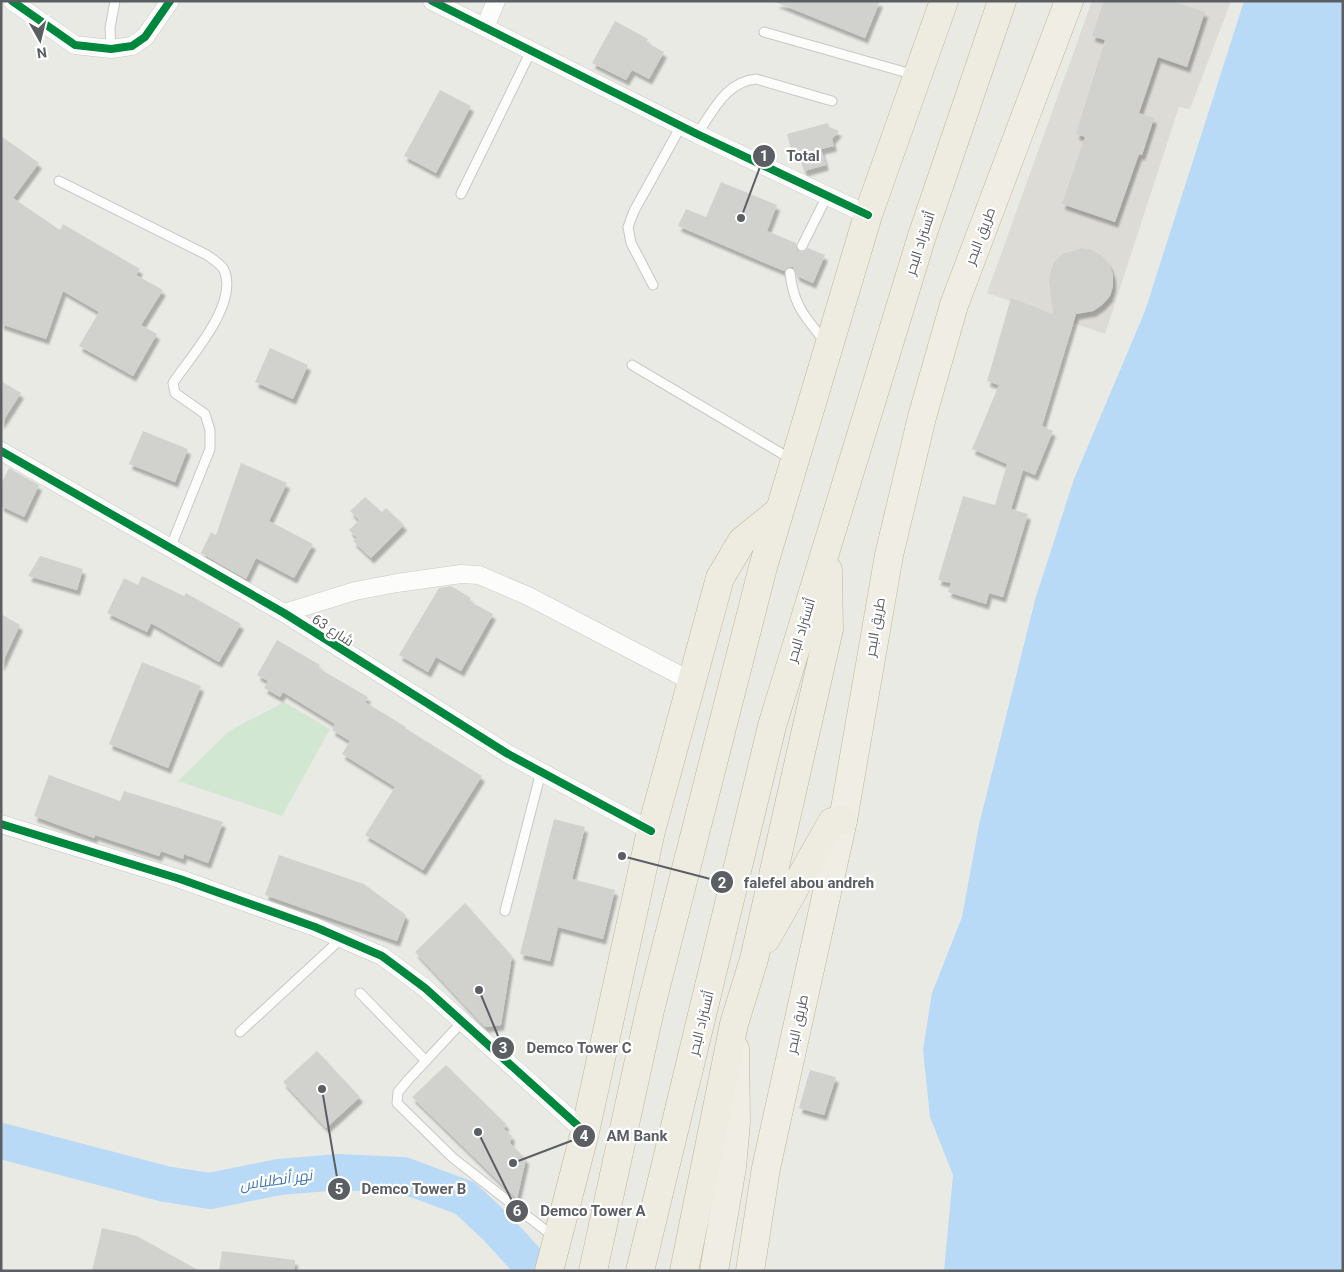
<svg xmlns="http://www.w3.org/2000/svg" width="1344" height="1272" font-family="Roboto,Cairo,sans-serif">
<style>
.industrial{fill:#dcdbd6}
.green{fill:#d2e7d1}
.water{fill:#b8daf6}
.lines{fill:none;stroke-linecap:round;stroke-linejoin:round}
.river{stroke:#b8daf6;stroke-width:36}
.building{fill:#d1d1ce;filter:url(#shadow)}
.service-casing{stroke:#c7c8c7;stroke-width:11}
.minor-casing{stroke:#c7c8c7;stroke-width:19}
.trunk-casing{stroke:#c1b593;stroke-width:29}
.motorway-casing{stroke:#c1b593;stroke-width:29}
.service{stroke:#fcfcfb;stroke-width:9}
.minor{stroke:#fcfcfb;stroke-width:18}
.trunk{stroke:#f0eee4;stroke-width:28}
.motorway{stroke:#eeebe0;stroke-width:28}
.cycleway-casing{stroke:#fff;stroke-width:11}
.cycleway{stroke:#00873e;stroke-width:8}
.labels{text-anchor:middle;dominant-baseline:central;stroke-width:4.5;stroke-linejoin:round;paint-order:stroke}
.street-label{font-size:14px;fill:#5b5e63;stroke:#fff}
.water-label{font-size:15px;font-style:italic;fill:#4379b7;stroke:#fff}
.leader{fill:none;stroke:#5b5e63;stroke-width:2}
.callout-dot{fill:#5b5e63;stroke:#fff;stroke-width:2}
.mark-label{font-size:15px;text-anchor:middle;font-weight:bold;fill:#fff}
.callout-label{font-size:15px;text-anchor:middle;font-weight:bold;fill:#5b5e63;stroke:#fff;stroke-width:4.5;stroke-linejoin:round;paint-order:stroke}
</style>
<defs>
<filter id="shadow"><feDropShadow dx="3" dy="5.5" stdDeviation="1" flood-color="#0004"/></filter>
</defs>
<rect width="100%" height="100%" fill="#eaeae5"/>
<path class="industrial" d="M1092 1H1231L1190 109 1179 107 1105 334 987 293Z"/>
<path class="green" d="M284 702 330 729 282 816 178 781 229 731Z"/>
<path class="water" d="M1244 1H1343V1271H944L953 1175 930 1117 923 1050 932 993 962 917 979 825 1035 600 1074 479 1145 311Z"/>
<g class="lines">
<path class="river" d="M1 1141 165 1184 210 1191 279 1177 339 1172 403 1175 465 1198 496 1227 527 1261"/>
</g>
<path class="building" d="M807 1H880L865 38 775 2Z
M1104 1H1172L1205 12 1187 67 1158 57 1139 113 1154 118 1142 155 1139 154 1115 222 1062 204 1085 137 1076 134 1105 40 1092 36Z
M615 21 648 39 646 42 664 52 649 79 632 70 626 80 592 63Z
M440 90 471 106 436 173 404 156Z
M828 123 829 127 839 131 832 139 834 146 821 149 826 165 804 171 799 155 793 157 787 134Z
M1 136 39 163 13 198 60 230 63 224 140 269 136 275 163 290 141 325 157 334 133 376 79 346 99 312 63 291 46 339 1 324Z
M721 182 777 205 767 231 796 243 797 249 800 252 805 251 808 248 825 255 813 283 797 276 793 267H789L784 271 678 226 686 209 706 217Z
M1082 248 1092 250 1102 256 1109 264 1113 275V286L1110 296 1102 305 1093 311 1076 314 1042 426 1053 431 1035 475 1023 470 1011 509 1028 514 1003 597 989 593 986 604 948 592 951 583 938 580 963 496 995 505 1007 464 972 449 999 385 987 381 1011 298 1053 314 1049 280 1051 270 1055 261 1063 254Z
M270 348 308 365 293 399 255 382Z
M1 381 21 393 1 424Z
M143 431 188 449 175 482 129 464Z
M241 463 287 483 269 521 313 544 294 578 256 558 246 579 201 553 211 532 216 535Z
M9 468 39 485 24 517 1 506V484Z
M365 497 382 512 386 508 404 525 371 558 353 541 357 538 349 530 359 520 350 511Z
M40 556 83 569 77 590 28 576Z
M142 576 184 596 186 593 241 624 219 662 151 623 147 632 107 613 124 578 138 585Z
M451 586 471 598 469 601 493 614 461 671 436 657 428 672 399 655 439 588Z
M1 614 20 625 1 666Z
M277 640 320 665 318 668 368 697 365 702 406 727 405 728 482 776 423 870 365 835 395 787 342 754 350 741 332 730 335 724 283 692 280 697 264 688 268 681 257 675Z
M142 662 201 686 168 768 109 744Z
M49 775 120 801 124 791 223 822 208 863 184 854 183 859 161 851 159 856 95 835 94 838 34 816Z
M554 819 585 827 572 879 615 890 603 939 558 927 550 961 520 954Z
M279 855 364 884 406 915 397 941 265 895Z
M465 903 512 956 501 1025 485 1027 415 952Z
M317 1051 360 1097 326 1128 283 1082Z
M446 1065 506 1124 504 1129 512 1136 510 1143 526 1159 517 1199 412 1097Z
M810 1070 836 1077 824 1115 799 1108Z
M102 1228 137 1236 200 1271H92Z
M222 1251 295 1260 294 1271H219Z"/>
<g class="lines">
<defs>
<path id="service" d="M764 32 915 75
M111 49 110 28 115 1
M697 134C713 112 725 82 756 79L832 101
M59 181 207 255C212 259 221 264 224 270 239 304 191 356 173 383L175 393 205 414 210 430V449L171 546
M461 194 531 51
M802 246 827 196
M790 273C794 307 805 316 825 342
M653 285 631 243 628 227 634 211 681 126
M632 365 791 459
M505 911 541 772
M360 993 426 1061
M462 1022 408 1080 398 1092 397 1103 453 1158 554 1237
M240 1032 342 938"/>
<path id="minor" d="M12 1 75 45 111 49 132 46 145 37 170 1
M432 1 697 134 868 215
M485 27 496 1
M1 451 284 613 508 754 651 831
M284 613 355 591 397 583 461 574 479 575 528 596 691 681
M1 824 180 879 315 927 382 956 425 988 585 1132"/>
<path id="trunk" d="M714 1271 732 1167 736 1122 735 1049
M750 1271 766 1168 843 820 889 555 922 417 954 305 1069 1"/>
<path id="motorway" d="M766 939 832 822 843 820
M549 1271 585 1132 651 831 720 578 742 541 779 511
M593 1271 650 1010 763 567 868 215 944 1
M640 1271 772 726 922 236 1002 1
M684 1271 734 1024 754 959 829 629 828 570"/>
</defs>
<use href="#service" class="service-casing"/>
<use href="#minor" class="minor-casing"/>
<use href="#trunk" class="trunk-casing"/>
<use href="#motorway" class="motorway-casing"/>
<use href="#service" class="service"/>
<use href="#minor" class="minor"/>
<use href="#trunk" class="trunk"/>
<use href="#motorway" class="motorway"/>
<defs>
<path id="cycleway" d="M12 1 75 45 111 49 132 46 145 37 170 1
M432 1 697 134 868 215
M1 451 284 613 508 754 651 831
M1 824 180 879 315 927 382 956 425 988 585 1132"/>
</defs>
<use href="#cycleway" class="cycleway-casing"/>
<use href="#cycleway" class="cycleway"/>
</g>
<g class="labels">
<g class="street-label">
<text transform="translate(980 236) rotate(-69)">طريق البحر</text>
<text transform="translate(920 243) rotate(-72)">أتستراد البحر</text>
<text transform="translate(875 627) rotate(-80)">طريق البحر</text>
<text transform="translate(333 630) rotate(33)">شارع 63</text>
<text transform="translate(801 630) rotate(-73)">أتستراد البحر</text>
<text transform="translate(701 1023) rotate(-76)">أتستراد البحر</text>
<text transform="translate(797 1024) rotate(-78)">طريق البحر</text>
</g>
<g class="water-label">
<text transform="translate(276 1180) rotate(-8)">نهر أنطلياس</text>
</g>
</g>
<path class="leader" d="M741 218L764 156M622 856L722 882M479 990L503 1048M513 1163L584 1136M322 1089L339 1189M478 1132L517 1211"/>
<g class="callout-dot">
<circle cx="741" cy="218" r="5"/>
<circle cx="622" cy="856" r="5"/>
<circle cx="479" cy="990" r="5"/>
<circle cx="513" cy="1163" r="5"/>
<circle cx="322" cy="1089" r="5"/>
<circle cx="478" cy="1132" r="5"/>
<circle cx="764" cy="156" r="12"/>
<circle cx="722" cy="882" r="12"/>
<circle cx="503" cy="1048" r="12"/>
<circle cx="584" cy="1136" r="12"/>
<circle cx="339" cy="1189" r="12"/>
<circle cx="517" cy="1211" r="12"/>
</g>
<g class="mark-label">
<text x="764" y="161">1</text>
<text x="722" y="888">2</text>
<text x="503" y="1053">3</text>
<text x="584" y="1141">4</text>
<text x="339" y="1194">5</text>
<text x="517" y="1216">6</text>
</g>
<g class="callout-label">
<text x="803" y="161">Total</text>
<text x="809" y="888">falefel abou andreh</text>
<text x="579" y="1053">Demco Tower C</text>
<text x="637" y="1141">AM Bank</text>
<text x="414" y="1194">Demco Tower B</text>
<text x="593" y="1216">Demco Tower A</text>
</g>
<rect width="1344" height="1272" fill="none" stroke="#5b5e63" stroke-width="5"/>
<g transform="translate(40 40) rotate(172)" stroke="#ffffff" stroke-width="4" paint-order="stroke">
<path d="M0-4L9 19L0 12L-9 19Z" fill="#5b5e63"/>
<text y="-8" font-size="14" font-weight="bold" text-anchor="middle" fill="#5b5e63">N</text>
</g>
</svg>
